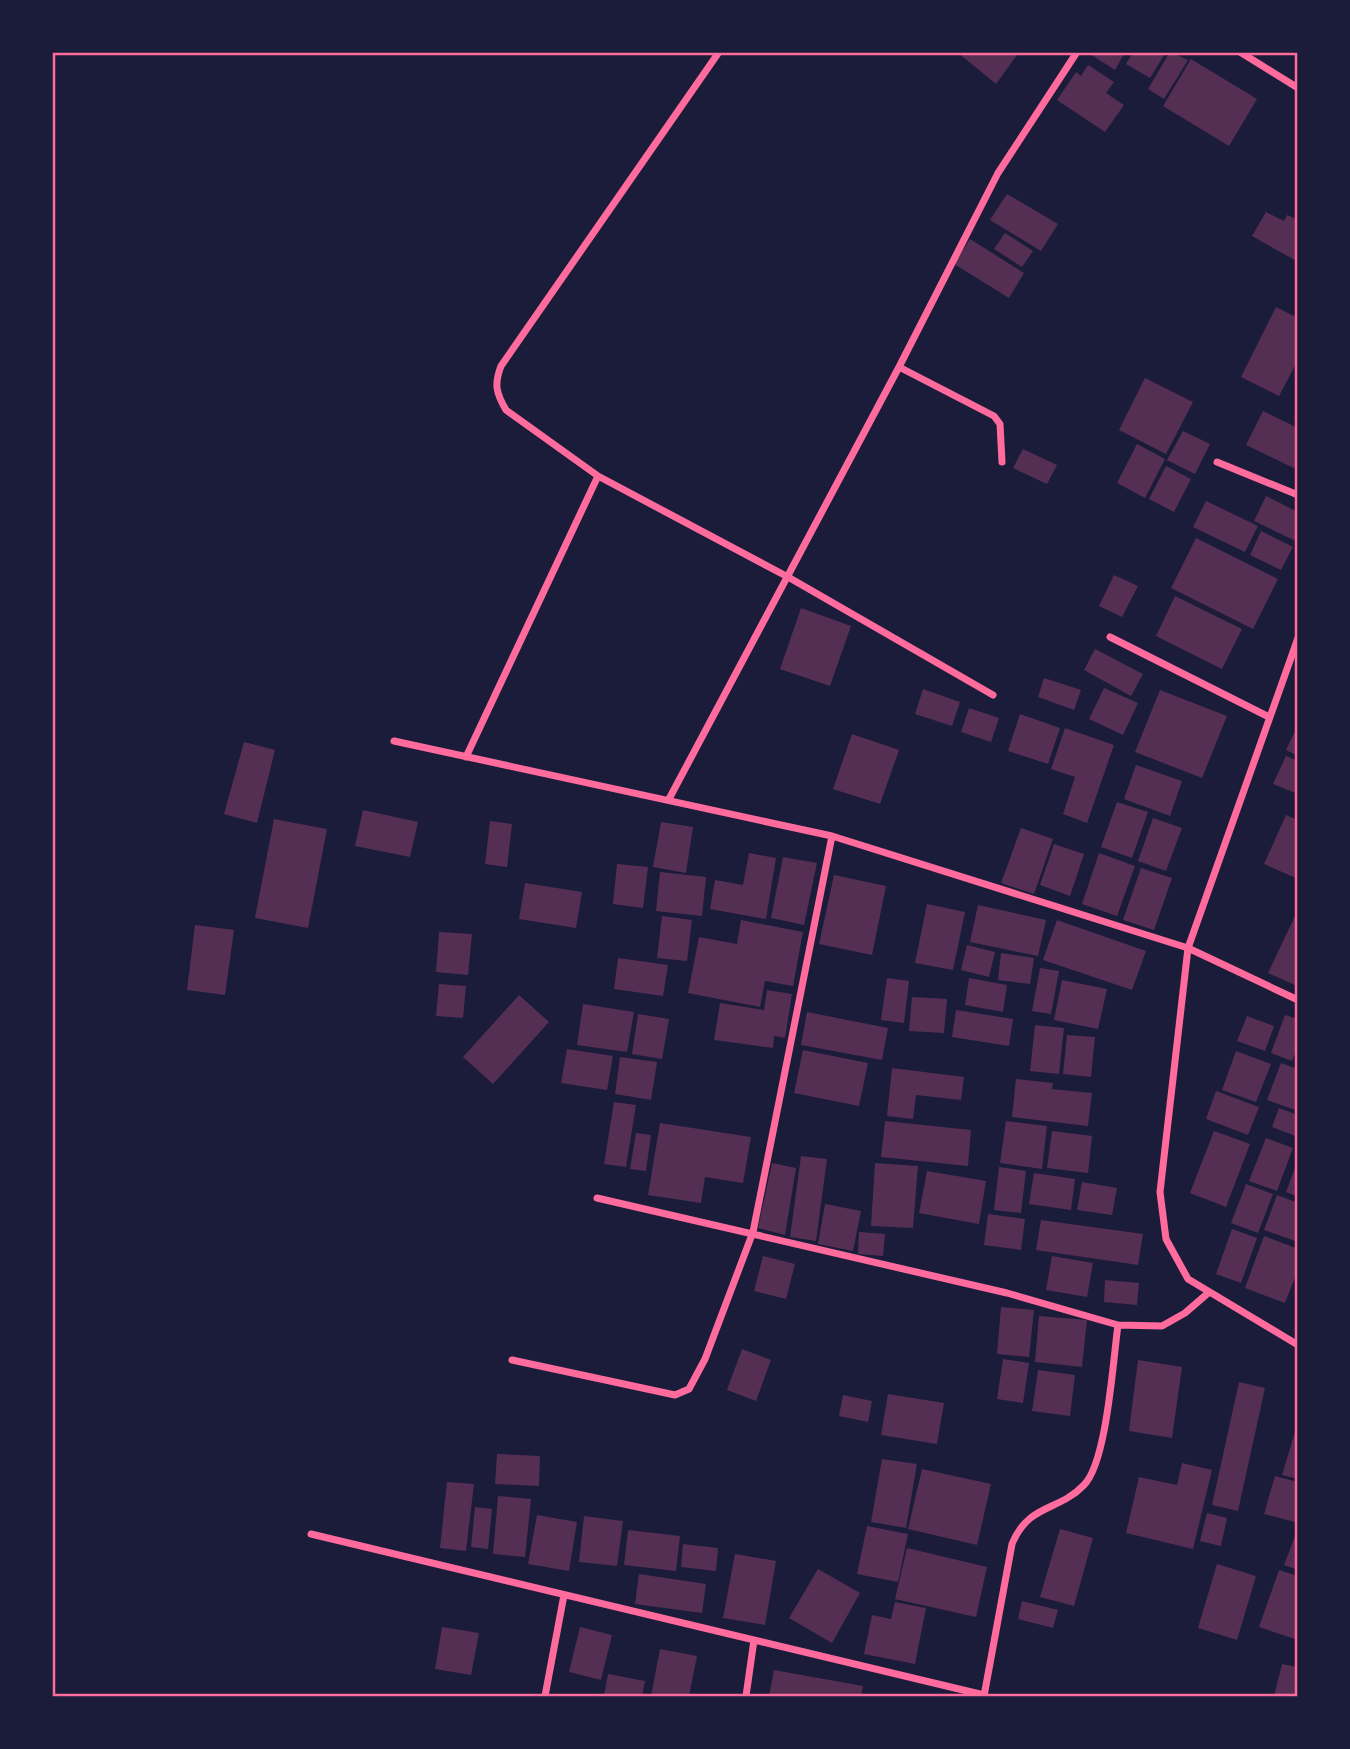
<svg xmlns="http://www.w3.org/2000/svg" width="1350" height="1749" font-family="Signika,sans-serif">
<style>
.building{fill:#542f53}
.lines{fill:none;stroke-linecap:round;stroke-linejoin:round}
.minor{stroke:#ff6b9d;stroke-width:7}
.neatline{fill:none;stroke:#ff6b9d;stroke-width:2.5}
</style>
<rect width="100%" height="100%" fill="#1b1b3a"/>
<path class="building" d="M957 52H1013L1017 55 996 84Z
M1087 52H1125L1115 70Z
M1133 52H1166L1150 78 1126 64Z
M1170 52 1188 60 1164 99 1148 89Z
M1191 59 1257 99 1229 146 1163 106Z
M1088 65 1114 82 1106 93 1124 105 1105 132 1057 100 1076 72 1081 76Z
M1007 194 1058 224 1041 251 990 220Z
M1266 212 1284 221 1287 215 1298 220V262L1252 236Z
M1005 233 1033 251 1022 267 994 249Z
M970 239 1024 273 1009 298 954 264Z
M1276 307 1298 318V360L1279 396 1241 377Z
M1145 378 1193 402 1166 454 1119 430Z
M1263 411 1298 428V470L1246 445Z
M1183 431 1210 444 1195 474 1167 460Z
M1137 444 1165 459 1145 498 1117 483Z
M1023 449 1057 465 1047 484 1013 468Z
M1166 466 1191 479 1174 512 1149 499Z
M1266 496 1298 512V542L1254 521Z
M1206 501 1258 526 1245 552 1193 527Z
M1261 531 1293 547 1281 570 1250 555Z
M1196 538 1278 579 1253 629 1171 588Z
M1114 575 1138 586 1122 617 1099 606Z
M1175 596 1242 629 1222 669 1156 636Z
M801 608 851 626 830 686 780 669Z
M1095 649 1143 674 1131 696 1084 670Z
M1044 678 1081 690 1074 710 1038 697Z
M1104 688 1138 703 1123 735 1089 719Z
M923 689 960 702 952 726 915 714Z
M1160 690 1227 716 1202 778 1135 752Z
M969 708 999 718 991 742 961 732Z
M1020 714 1060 728 1048 764 1008 751Z
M1298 725V756L1286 750Z
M1065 728 1114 745 1087 823 1063 814 1075 777 1051 769Z
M852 734 899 750 880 804 833 789Z
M244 742 275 750 257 823 224 814Z
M1286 756 1298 761V794L1273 784Z
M1136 765 1182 781 1170 816 1124 799Z
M1117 802 1148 812 1132 858 1101 847Z
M363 810 418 822 410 857 355 846Z
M1286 815 1298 820V879L1264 864Z
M1153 818 1182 828 1166 871 1138 861Z
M274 819 327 829 308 928 255 918Z
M490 821 512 824 507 867 485 864Z
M661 822 693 827 686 873 653 867Z
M1021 828 1053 839 1034 894 1001 883Z
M1054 844 1084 854 1070 896 1040 885Z
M749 853 776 858 766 919 710 909 715 880 743 885Z
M1099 853 1135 866 1117 916 1082 904Z
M783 857 817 863 804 925 771 918Z
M617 864 648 867 643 908 613 904Z
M1141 868 1172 878 1154 930 1123 920Z
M660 872 706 877 702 916 656 911Z
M834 875 886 886 872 955 819 944Z
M525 883 582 892 576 928 519 919Z
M927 904 965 912 953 970 915 963Z
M978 905 1046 920 1038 956 970 942Z
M662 916 692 920 687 961 657 958Z
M1295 916 1298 917V979L1295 985 1268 973Z
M741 920 803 932 793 986 765 981 760 1007 688 993 699 937 737 944Z
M1057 920 1146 951 1132 990 1043 960Z
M195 925 234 930 225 995 187 990Z
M439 932 472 934 468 975 436 972Z
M967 945 995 952 989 977 961 970Z
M1001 953 1034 958 1030 984 998 980Z
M618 958 668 965 663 996 614 989Z
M1040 968 1059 971 1051 1014 1032 1011Z
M887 978 909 981 904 1023 881 1020Z
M969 978 1007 985 1003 1012 965 1005Z
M1062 980 1107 989 1098 1029 1054 1020Z
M439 984 466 986 463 1018 436 1016Z
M767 990 792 994 785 1038 774 1036 773 1048 714 1040 720 1003 764 1010Z
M519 995 549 1022 493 1084 463 1057Z
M912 997 947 999 944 1033 909 1031Z
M583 1004 634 1012 627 1052 577 1045Z
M956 1010 1013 1019 1009 1046 952 1037Z
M807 1012 888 1028 882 1060 801 1045Z
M638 1014 669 1019 662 1059 632 1054Z
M1285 1015 1298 1019V1046L1292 1061 1271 1053Z
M1247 1016 1274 1026 1265 1051 1237 1041Z
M1035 1025 1064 1028 1059 1074 1030 1071Z
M1067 1035 1095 1037 1091 1077 1063 1074Z
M567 1049 613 1056 607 1090 561 1083Z
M803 1050 868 1063 859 1106 794 1093Z
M1236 1051 1271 1064 1256 1102 1222 1090Z
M620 1057 657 1062 651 1100 615 1094Z
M1281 1063 1298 1069V1111L1267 1100Z
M892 1068 964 1077 961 1100 916 1095 913 1119 887 1116Z
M1016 1079 1053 1083 1052 1089 1092 1093 1088 1126 1012 1117Z
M1216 1091 1259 1107 1248 1135 1206 1119Z
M614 1102 636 1105 626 1167 604 1164Z
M1279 1108 1298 1115V1137L1272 1127Z
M885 1121 971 1130 968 1166 881 1157Z
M1006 1121 1047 1126 1042 1169 1000 1163Z
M660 1123 751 1137 743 1183 705 1177 701 1203 648 1195Z
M1052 1131 1092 1136 1088 1173 1047 1168Z
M1214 1131 1250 1144 1226 1207 1190 1193Z
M636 1133 651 1135 646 1171 630 1169Z
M1266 1138 1293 1148 1277 1191 1249 1181Z
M801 1156 827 1159 816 1241 790 1237Z
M1297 1162H1298V1197L1286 1192Z
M772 1163 796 1168 785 1235 758 1228Z
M875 1163 918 1166 913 1228 871 1226Z
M999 1167 1026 1171 1021 1213 994 1210Z
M927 1171 986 1181 979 1224 919 1213Z
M1034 1173 1075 1179 1071 1210 1029 1204Z
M1082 1182 1117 1188 1112 1215 1077 1210Z
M1246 1184 1273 1194 1258 1233 1231 1223Z
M1277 1195 1298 1203V1242L1264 1230Z
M825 1204 861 1211 853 1251 818 1244Z
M988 1214 1025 1219 1021 1250 984 1245Z
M1041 1220 1143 1234 1138 1265 1036 1250Z
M1232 1229 1257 1238 1241 1283 1216 1274Z
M859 1232 885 1234 883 1256 858 1254Z
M1264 1236 1298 1249V1270L1285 1303 1245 1288Z
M763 1256 795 1264 786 1299 754 1291Z
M1052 1256 1093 1263 1087 1297 1046 1290Z
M1105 1280 1139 1283 1137 1305 1104 1302Z
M1001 1307 1034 1310 1029 1357 997 1354Z
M1039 1316 1087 1320 1082 1367 1035 1362Z
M742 1349 771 1360 756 1401 727 1390Z
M1003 1359 1029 1363 1023 1403 997 1399Z
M1138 1360 1182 1367 1172 1438 1129 1431Z
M1038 1370 1075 1375 1070 1416 1032 1411Z
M1239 1382 1265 1388 1238 1511 1212 1505Z
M888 1394 944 1403 937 1444 881 1435Z
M843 1395 872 1401 868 1422 839 1416Z
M1297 1425 1298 1426V1479L1282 1475Z
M497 1454 540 1456 539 1486 495 1484Z
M882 1459 917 1464 906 1528 871 1522Z
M1182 1463 1212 1470 1193 1549 1126 1533 1139 1477 1177 1485Z
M922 1469 991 1484 977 1545 908 1529Z
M1275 1476 1298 1482 1295 1522 1264 1514Z
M447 1482 474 1484 466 1551 440 1548Z
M498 1496 531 1499 525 1557 493 1554Z
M475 1507 492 1509 488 1549 471 1547Z
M1207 1513 1227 1518 1221 1546 1200 1541Z
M537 1515 577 1522 569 1571 528 1564Z
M584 1516 623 1521 617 1566 579 1562Z
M867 1526 908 1534 898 1582 857 1574Z
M1298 1528V1570L1284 1565Z
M1060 1529 1093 1538 1074 1606 1040 1597Z
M628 1530 680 1536 676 1571 624 1565Z
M683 1544 718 1548 716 1571 681 1567Z
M907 1548 987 1567 976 1617 895 1599Z
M735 1554 776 1561 765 1625 723 1618Z
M1217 1564 1256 1576 1237 1640 1198 1628Z
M818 1569 860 1593 832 1643 789 1618Z
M1279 1570 1298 1576V1640L1259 1627Z
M639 1574 706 1584 702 1613 635 1604Z
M1022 1601 1058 1610 1053 1628 1018 1619Z
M895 1602 926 1608 915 1664 864 1654 872 1615 891 1619Z
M442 1627 479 1633 471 1675 435 1669Z
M580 1627 612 1635 601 1680 569 1672Z
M660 1649 697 1656 689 1696H651Z
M1282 1664 1298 1667V1696H1274Z
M774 1670 863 1686 861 1696H769Z
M608 1674 645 1681 642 1696H604Z"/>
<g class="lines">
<path class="minor" d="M719 52 501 366C494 384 496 393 506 410L598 476 788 577 993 695
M1240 52 1298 88
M899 367 994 416 1000 424 1002 462
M1217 462 1298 495
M1110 637 1269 717
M1298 638 1188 948 1160 1192 1166 1239 1188 1279 1298 1345
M394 741 832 836 1188 948 1298 1000
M466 757 598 476
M669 799 899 367 998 173 1077 52
M597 1198 1007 1293 1118 1325 1162 1326 1185 1313 1207 1294
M512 1360 675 1395 689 1389 705 1359 753 1232 832 836
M311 1534 984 1695
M545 1696 564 1595
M746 1696 754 1640
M984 1696 1012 1544C1029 1503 1058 1512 1084 1485 1107 1462 1113 1360 1118 1325"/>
</g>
<rect width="1350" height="1749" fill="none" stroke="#1b1b3a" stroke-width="108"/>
<rect x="54" y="54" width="1242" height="1641" class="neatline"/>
</svg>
